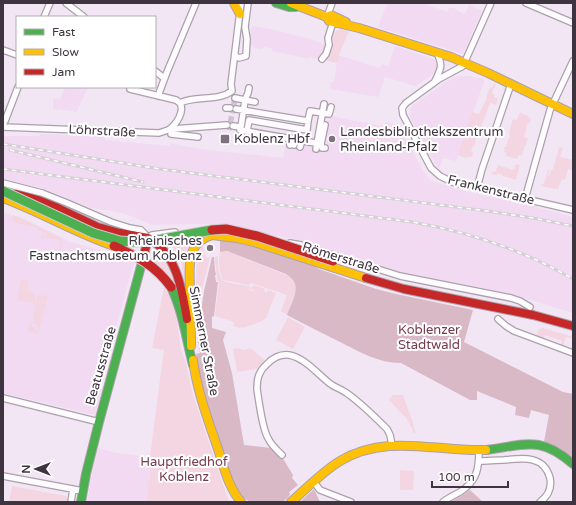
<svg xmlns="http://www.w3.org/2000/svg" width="576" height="505" font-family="'Varela Round',sans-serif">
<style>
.built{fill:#f1daf2}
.green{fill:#f4d6e2}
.forest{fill:#d9b9c6}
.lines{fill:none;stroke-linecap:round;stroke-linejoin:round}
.street-tunnel{stroke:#cfc2d0;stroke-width:5.5;stroke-dasharray:5.5 3;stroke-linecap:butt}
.street-casing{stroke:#aba1ac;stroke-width:8}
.fast-casing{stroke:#aba1ac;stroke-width:10}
.slow-casing{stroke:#aba1ac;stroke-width:10}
.jam-casing{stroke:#aba1ac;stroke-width:10}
.street{stroke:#fdfbfd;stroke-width:5.5}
.fast{stroke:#4caf50;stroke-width:8}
.slow{stroke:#ffc107;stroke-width:8}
.jam{stroke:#c62828;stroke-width:8}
.rail-casing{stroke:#d4d0d5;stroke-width:3}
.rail{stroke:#fff;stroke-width:1.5;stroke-dasharray:4.5;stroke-linecap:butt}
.fast-bridge-casing{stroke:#cdc6cd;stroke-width:11;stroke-linecap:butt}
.jam-bridge-casing{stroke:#cdc6cd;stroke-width:11;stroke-linecap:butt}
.fast-bridge{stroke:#4caf50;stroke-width:9}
.jam-bridge{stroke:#c62828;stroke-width:9}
.poi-dot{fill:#7d727e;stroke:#fff;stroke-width:1.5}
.labels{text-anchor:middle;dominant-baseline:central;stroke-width:4;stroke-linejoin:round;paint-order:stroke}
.street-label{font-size:13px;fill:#3e343f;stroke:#fff}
.poi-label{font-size:13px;fill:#3e343f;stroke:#fff;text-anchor:start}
.park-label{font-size:13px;fill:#773a4b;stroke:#fff}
</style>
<rect width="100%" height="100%" fill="#f3e6f4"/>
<path class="built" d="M387 3H423L447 12 449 8H455L458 11 465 14 469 5 482 11 463 54 378 27Z
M252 26 275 30 310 39 325 44 321 60 309 57V59L272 51 273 49 265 47 260 49 255 48 249 44 248 36 251 30Z
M395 46 433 59 436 61 437 66 436 70 431 76 415 86 385 77 378 97 330 89 331 82H334L338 55 380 68 382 64 388 66Z
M458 76H469L485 79 456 161 443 158 439 169 429 153 410 117V110L413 105 448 81Z
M65 87H88L76 113 73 111 63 110 61 109H59V110H53V98L60 99Z
M329 116 342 118 348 119V120L384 126 385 122 399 125 423 171 429 178V180L460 190 532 206 573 217V313L527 299 486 289 401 272 303 241 239 228 209 224 152 225 123 213 91 208 39 187 3 180V136H40V134L104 136 105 140 169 146 171 143 182 146 201 149 283 158 286 142 323 148Z
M3 212 26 220 71 242 136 261 133 266 111 346 99 388 102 389 95 415 3 393Z
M98 448 117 453 150 457 152 461 146 502H87L91 479Z"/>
<path class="green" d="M340 29 349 31 339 55 338 63 324 60 332 35 333 33Z
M494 84H496L492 93 495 95 494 97 498 99 496 105 490 103 481 127 479 126 476 135 477 136 474 147 473 146 471 151 473 152 472 157H467L466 158 458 155 472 112 479 114 487 98 486 97 490 87 492 88Z
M520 112 531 118 530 123H528L524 137 528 138 526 145H525L522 156 519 155 517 159 506 156 507 153 504 152 505 149H504V147H506L508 139H509L510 136 509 135 510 133 509 132 513 119 517 120Z
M559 147 563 148 560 157 573 160V171L568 169 565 180 562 179 558 189 556 188 555 189 541 186V184H544L548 170H550L548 175 549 176 551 171 553 169Z
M516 164 520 165 516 180 503 176V175L497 173V175L491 174 492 172H495L498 165 514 170Z
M13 215 26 220 63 239 59 256 58 255 56 254 57 253 52 251 58 252 61 241 43 237 42 240H41L42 235 46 236V233L37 230V227L14 223 12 220Z
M194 242 186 296 181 261 180 257 172 247Z
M202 244 204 251H203L207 258 210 257 202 290 199 306 197 305C196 284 194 264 202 244Z
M157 251C170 262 174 279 179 295L150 261 152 252Z
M227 251 286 275C290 277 294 280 295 284 298 293 290 306 287 315L281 311 287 295 251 283 250 285 223 280C219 272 218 261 220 252Z
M218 256C218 265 218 274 223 281L235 284 250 286 249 290 255 292V291L250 289 251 287H253L254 285 265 289 264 291 266 292V293L268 290 276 293 266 318 264 319 262 321 243 328 242 327 240 328 233 326 234 322 215 316 219 281H217C217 274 215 266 215 257Z
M21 279 28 280 27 282 29 283 28 290 34 293 35 298V306L33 305V303L17 300Z
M130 285 131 292 116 347 115 346Z
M164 287 169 295 176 314 181 350 186 363 193 395 229 502H146L152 461 150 457 159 386 164 350 152 348Z
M37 295 42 296 43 295 48 296 38 334 28 331 30 321H32V326L36 327 35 331H37L38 326 33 323V320Z
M288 317 305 327 293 349 276 340Z
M543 328 573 337V339L566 337 563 347 560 346 562 341 545 335 543 339 538 337 537 334 538 330Z
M238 348 244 350 250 348 265 360 256 369 237 372 233 349Z
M393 395H403L413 422 415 433H413L412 427H410V424L408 422 407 419 389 400V399Z
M400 470 414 471 413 490H400Z
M12 486 66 496 67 498V502H9Z"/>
<path class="forest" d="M220 240 241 242 311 264 319 269 376 289 396 294 473 310 464 342 563 392 573 394V458C565 450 555 446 544 442L549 415 531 410 529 418 515 415 516 407 477 391V400H470L401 363C378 363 360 352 340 342 322 333 304 324 287 315 290 306 298 293 295 284 294 280 290 277 286 274L227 251 220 252Z
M212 257H214L215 270 216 275H215L216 282H218L214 316 212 317V328L226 332 223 340 232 373 244 445 271 448 282 457 293 475 292 478 298 485 289 492 290 494C289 497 285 501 281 502 277 503 252 503 249 501 240 498 237 488 233 481L204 393 198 371 196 354 200 353 198 343 197 313 201 312 204 291Z
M314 489 320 502H300Z
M470 490 482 501 481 502H450L463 495Z"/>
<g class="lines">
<path class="street-tunnel" d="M229 130 235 98V94"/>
<defs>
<path id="street" d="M66 3 84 17
M491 3 463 66 439 79 406 103 402 108 403 115 431 168 440 176 452 182 573 210
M526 3 573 23
M44 17 50 3
M327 17 332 3
M3 50 17 55
M235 56 239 58 246 56 247 39 245 27 248 3
M322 59 326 54 329 45 328 38 333 22
M155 71 164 78
M435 81C441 69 443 65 437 53
M130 89 176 100 180 103
M158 96 167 72 196 3
M235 98 255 102
M180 103C196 95 217 102 232 91L231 84 241 3
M226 108H230
M236 109 308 121 310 111 329 114 331 107
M3 124 5 121 18 87
M233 126 241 127 240 130 321 144 322 148H325
M3 127 159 133C162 132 165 131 168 130 176 125 185 112 180 103
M241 127 245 100 248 93 249 88
M173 129 227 125
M247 131 249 120 307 130 308 121
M171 134 198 137
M321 144 325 125
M290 145 291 138
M294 145 295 139
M300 147 302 140
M316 149 324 104
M3 183 42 193 67 203 111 222 130 228 141 230 144 233 148 238 152 235 175 232
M477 188 482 169 511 84
M525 199 550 110 573 61
M290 243 301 245 400 276 511 298 520 301 530 307
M498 319 506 326 514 331 573 353
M3 398 99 422
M282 455C277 450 271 445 268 438 262 428 259 401 257 389 257 378 259 371 267 364 273 358 280 354 289 355 306 358 319 376 332 385 337 388 343 390 348 394 362 404 375 417 387 429L390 435 392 445
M479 461C487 461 496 460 504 460 523 458 544 455 550 478 552 488 548 496 540 502
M3 476 83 491
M314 482 320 490 351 502
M71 502 73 489
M443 502C448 498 454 495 460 492 477 481 479 469 479 450"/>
<path id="fast" d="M276 3 289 7H296
M171 287C183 312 186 339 193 365
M486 450C525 445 540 435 573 464
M81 502 86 474 99 422 144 255"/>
<path id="slow" d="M234 3 240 14
M291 3 327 17 331 15 346 22
M327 17 329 21 359 28 451 57 488 73 573 114
M3 198C41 212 76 233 114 246
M191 346C191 327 190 309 190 290 190 278 188 265 192 253 195 244 203 237 212 235L237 238 254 242 366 278
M193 360C197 390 207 417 217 446 224 466 227 485 241 502
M291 502C307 488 322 472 340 461 387 433 436 452 486 450"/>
<path id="jam" d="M16 194 38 200 58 208 98 227 120 233 148 238
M144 255 148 238C177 253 182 290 187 319
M366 278 404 289 533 315 573 326"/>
</defs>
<use href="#street" class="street-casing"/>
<use href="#fast" class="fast-casing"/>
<use href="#slow" class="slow-casing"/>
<use href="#jam" class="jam-casing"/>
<use href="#street" class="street"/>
<use href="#fast" class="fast"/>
<use href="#slow" class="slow"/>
<use href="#jam" class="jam"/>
<defs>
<path id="rail" d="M3 144 160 169 487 211 533 218 573 226
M10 150 143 182
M3 169 412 222C469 232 523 250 573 279"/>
</defs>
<use href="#rail" class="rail-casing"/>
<use href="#rail" class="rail"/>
<defs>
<path id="fast-bridge" d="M3 191 93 233 120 241 136 242 152 241 212 230"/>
<path id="jam-bridge" d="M212 230 226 229 257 236 333 261
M114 246C138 257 155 265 171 287"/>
</defs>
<use href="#fast-bridge" class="fast-bridge-casing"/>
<use href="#jam-bridge" class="jam-bridge-casing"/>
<use href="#fast-bridge" class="fast-bridge"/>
<use href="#jam-bridge" class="jam-bridge"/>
</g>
<g class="poi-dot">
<rect x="220" y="134" width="10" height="10" rx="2"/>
<circle cx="332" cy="139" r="4"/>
<circle cx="210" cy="248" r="4"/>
</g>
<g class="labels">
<g class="street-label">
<text transform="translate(102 131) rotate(3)">Löhrstraße</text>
<text transform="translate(491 190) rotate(14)">Frankenstraße</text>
<text transform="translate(341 258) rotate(17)">Römerstraße</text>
<text transform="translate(204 341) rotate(79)">Simmerner Straße</text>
<text transform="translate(101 366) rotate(-74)">Beatusstraße</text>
</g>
<g class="poi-label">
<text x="340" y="132">Landesbibliothekszentrum<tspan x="340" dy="15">Rheinland-Pfalz</tspan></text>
<text x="234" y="139">Koblenz Hbf</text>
<text x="202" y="241" text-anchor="end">Rheinisches<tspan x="202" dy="15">Fastnachtsmuseum Koblenz</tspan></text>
</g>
<g class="park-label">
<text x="429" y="330">Koblenzer<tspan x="429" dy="15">Stadtwald</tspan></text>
<text x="184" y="462">Hauptfriedhof<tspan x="184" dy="15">Koblenz</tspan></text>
</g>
</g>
<rect width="576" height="505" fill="none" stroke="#3e343f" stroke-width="8"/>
<rect x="16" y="16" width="140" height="72" fill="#ffffff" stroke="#b2aeb2"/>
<rect x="24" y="29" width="20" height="6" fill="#4caf50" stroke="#b2aeb2"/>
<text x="52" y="36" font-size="12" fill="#3e343f">Fast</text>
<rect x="24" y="49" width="20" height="6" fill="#ffc107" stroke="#b2aeb2"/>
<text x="52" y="56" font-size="12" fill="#3e343f">Slow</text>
<rect x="24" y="69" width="20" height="6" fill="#c62828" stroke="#b2aeb2"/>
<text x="52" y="76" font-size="12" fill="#3e343f">Jam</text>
<g transform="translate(36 469) rotate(270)" stroke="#ffffff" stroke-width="3" paint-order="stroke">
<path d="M0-3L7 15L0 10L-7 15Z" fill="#3e343f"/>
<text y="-6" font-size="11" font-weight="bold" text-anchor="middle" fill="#3e343f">N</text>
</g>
<path d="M432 481v6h76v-6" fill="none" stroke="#3e343f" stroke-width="2"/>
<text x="438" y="481" font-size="12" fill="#3e343f" stroke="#ffffff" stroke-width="3" paint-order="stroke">100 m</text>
</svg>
